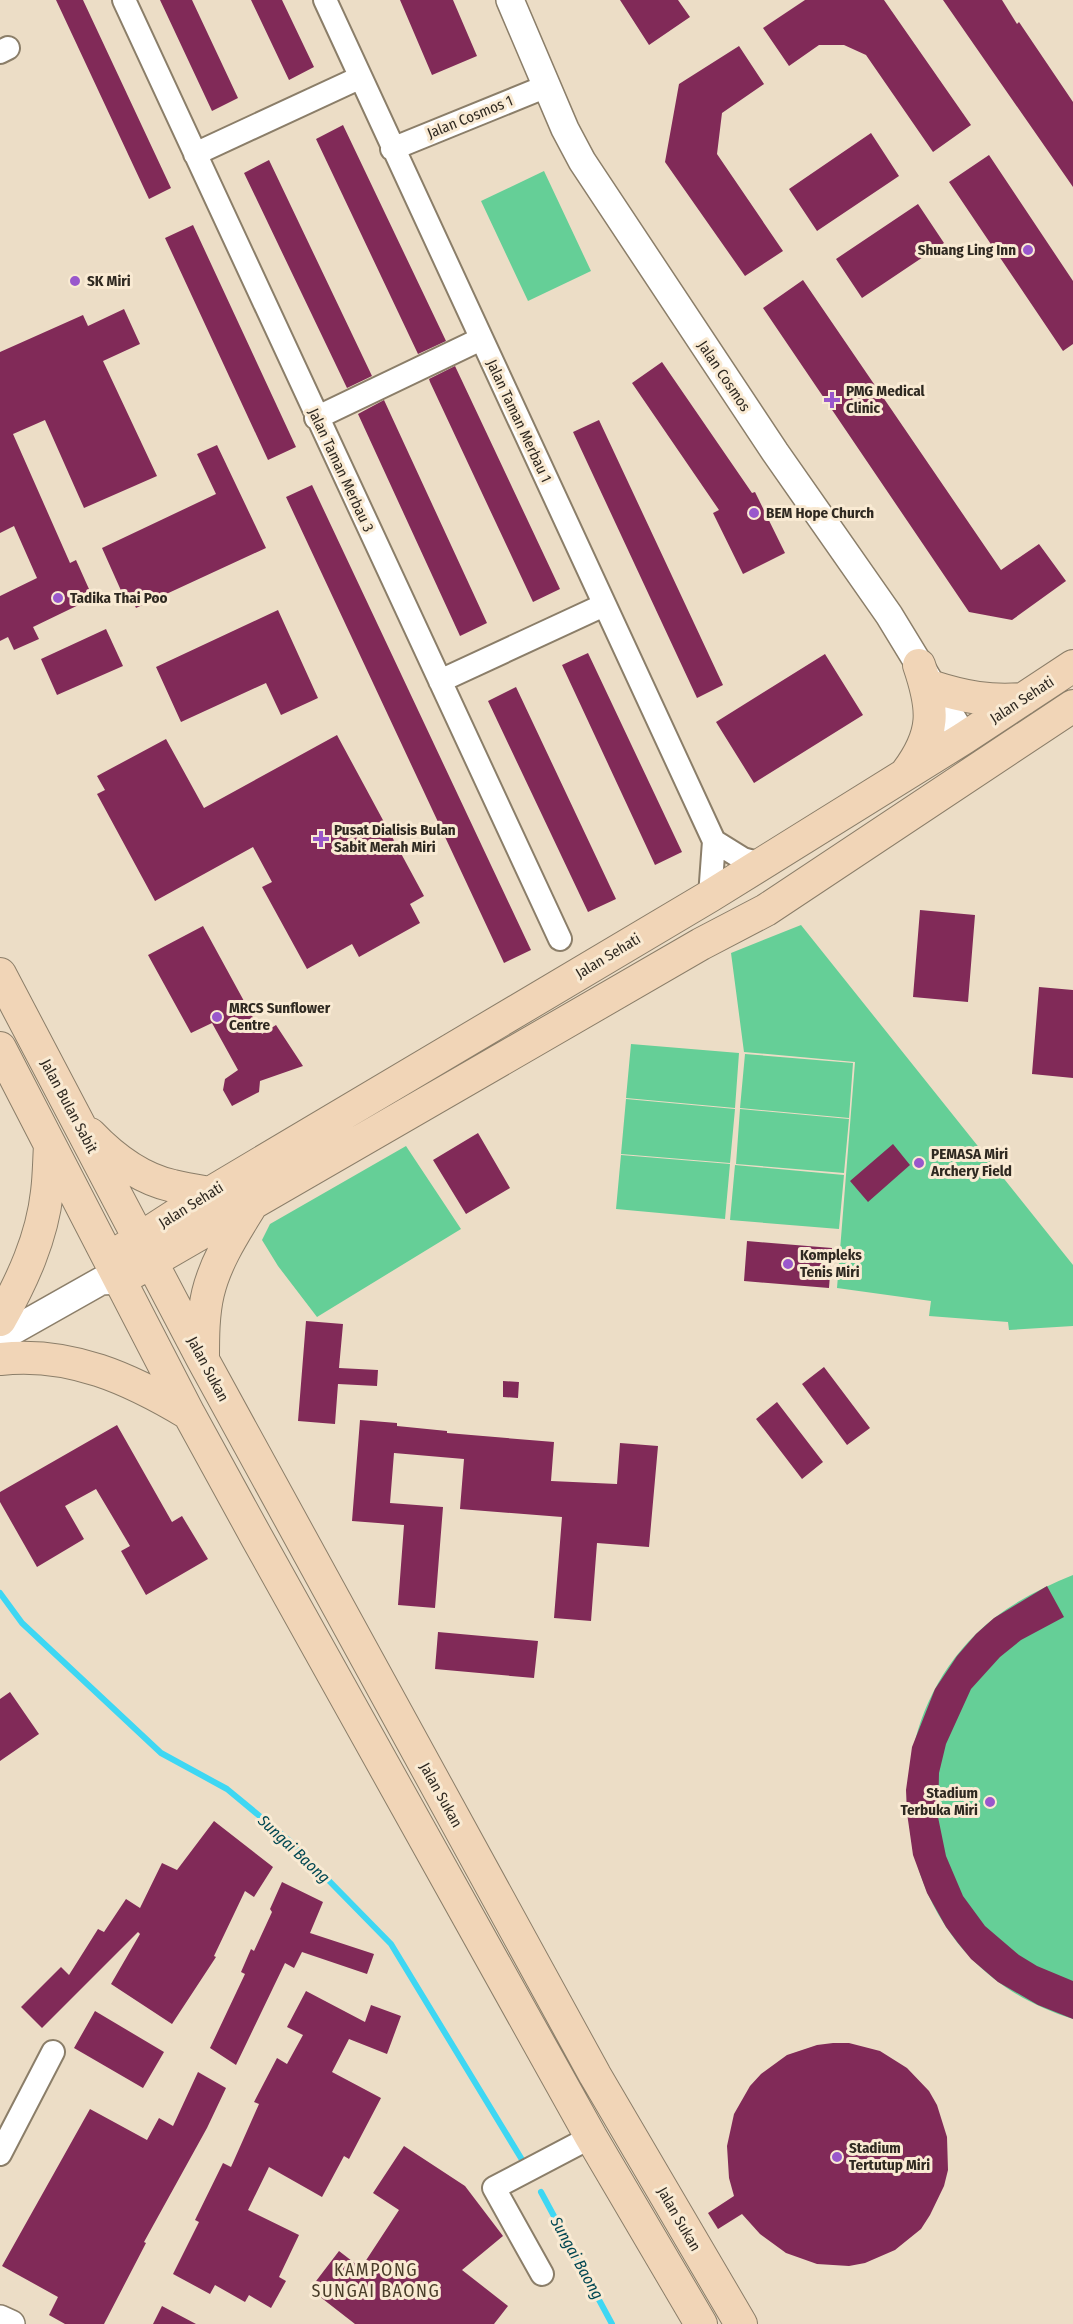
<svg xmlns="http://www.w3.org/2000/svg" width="1073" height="2324" font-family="'Fira Sans Condensed',sans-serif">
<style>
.green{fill:#65cf97}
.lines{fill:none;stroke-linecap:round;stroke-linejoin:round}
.stream{stroke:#3ed7f3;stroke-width:6}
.building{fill:#812a58}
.minor-casing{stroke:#8b7e69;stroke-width:26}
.tertiary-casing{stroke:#8b7e69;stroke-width:30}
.secondary-casing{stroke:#8b7e69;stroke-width:34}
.minor{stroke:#fff;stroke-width:22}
.tertiary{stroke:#fff;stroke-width:27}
.secondary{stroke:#f1d5b7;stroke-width:32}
.poi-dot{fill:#9957cc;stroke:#f9ead3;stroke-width:2}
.labels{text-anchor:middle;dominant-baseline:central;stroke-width:6;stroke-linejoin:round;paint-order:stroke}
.street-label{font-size:15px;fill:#2f2921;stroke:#f9ead3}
.poi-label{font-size:15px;font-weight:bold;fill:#2f2921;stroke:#f9ead3;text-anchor:start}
.water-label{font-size:16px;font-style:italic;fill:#014752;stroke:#f9ead3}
.quarter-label{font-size:18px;letter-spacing:1.5px;fill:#493d29;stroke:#f9ead3}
</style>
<rect width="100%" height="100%" fill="#ecddc6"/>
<path class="green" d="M544 171 591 271 528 301 481 201Z
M801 925 1073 1265V1326L1009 1330 1008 1322 929 1316 931 1301 837 1288 855 1062 744 1052 731 953Z
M631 1044 739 1053 735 1108 626 1098Z
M745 1054 853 1063 849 1118 740 1108Z
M626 1099 735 1109 730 1163 621 1154Z
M740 1109 849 1119 844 1173 736 1164Z
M406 1146 461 1229 317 1317 278 1266 262 1240 270 1224Z
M621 1155 730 1164 725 1219 616 1209Z
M735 1165 844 1175 839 1229 730 1220Z
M1073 1575V2019C1035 2007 1000 1988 972 1959 885 1869 887 1721 976 1634 1003 1607 1039 1589 1073 1575Z"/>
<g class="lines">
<path class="stream" d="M0 1593 22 1623 161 1753 227 1789 291 1842 391 1944 524 2163
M541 2192 612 2324"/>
</g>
<path class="building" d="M56 0H83L171 188 149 199Z
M160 0H192L238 98 212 111Z
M251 0H282L314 67 289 80Z
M400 0H453L477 56 432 75Z
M620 0H678L690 17 649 45Z
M805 0H884L971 125 933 152 866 55 844 45H819L789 66 763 28Z
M943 0H1002L1017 24 1019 22 1073 102V187Z
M739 46 764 84 722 113 717 154 783 251 745 276 665 162 679 84Z
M343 125 446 341 418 354 316 139Z
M871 133 899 176 817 231 789 189Z
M989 155 1073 281V344L1063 351 949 182Z
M269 160 372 376 347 388 244 173Z
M918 204 944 243 862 298 836 259Z
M193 225 296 447 268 460 165 238Z
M803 280 1001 570 1039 544 1066 581 1012 620 969 612 763 308Z
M124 309 140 344 103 361 157 476 84 508 45 420 13 434 70 563 76 560 93 598 33 627 39 639 14 650 8 637 0 641V596L37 578 14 526 0 533V352L83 315 88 326Z
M662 362 752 493 755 492 785 553 743 574 713 513 719 510 632 383Z
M455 366 560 589 533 602 430 382 429 379Z
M384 400 487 623 460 636 358 414Z
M599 420 723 685 697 698 573 432Z
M217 445 266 548 136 608 129 592 123 595 102 548 216 494 197 454Z
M312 485 531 950 504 963 286 497Z
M278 610 318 698 281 715 266 683 181 722 156 667Z
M106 629 123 666 57 695 41 659Z
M588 653 682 852 655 865 562 665Z
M825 654 863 715 754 783 716 722Z
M516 687 616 899 588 912 488 701Z
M337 735 424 896 410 904 420 923 359 957 352 944 307 969 262 887 272 882 253 847 155 901 97 794 105 790 97 776 166 739 204 808Z
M920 910 975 915 968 1002 913 997Z
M203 926 262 1034 276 1025 303 1066 260 1081 259 1092 232 1106 223 1090 225 1079 238 1070 212 1023 191 1033 148 955Z
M1039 987 1073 990V1078L1032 1074Z
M478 1133 510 1188 466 1214 433 1160Z
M893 1144 910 1165 868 1202 850 1181Z
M747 1241 832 1248 829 1288 744 1281Z
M306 1321 343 1324 339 1368 378 1370 377 1386 338 1384 335 1424 298 1421Z
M824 1367 870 1428 847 1445 802 1384Z
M503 1381 519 1382 518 1398 503 1397Z
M777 1402 823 1462 802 1479 756 1419Z
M360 1420 397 1423V1426L447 1431V1433L554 1442 551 1481 617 1484 620 1443 658 1446 649 1547 597 1543 591 1621 554 1618 562 1517 460 1509 464 1459 394 1453 390 1503 443 1507 435 1608 398 1605 404 1525 352 1521Z
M117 1425 172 1522 182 1516 208 1559 146 1595 121 1551 130 1546 96 1489 65 1506 84 1539 37 1567 0 1502V1492Z
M1047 1586 1064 1617 1021 1640 1000 1657 971 1689 946 1744 939 1773 938 1817 946 1856 963 1896 985 1926 1019 1955 1037 1966 1073 1981V2019L1038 2005 998 1982 971 1959 958 1943 946 1927 927 1893 913 1855 907 1813 906 1790 912 1747 935 1689 957 1656 976 1634 994 1618Z
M438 1632 538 1641 534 1678 435 1669Z
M10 1692 39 1734 0 1761V1699Z
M214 1821 273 1867 254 1897 245 1891 214 1956 216 1957 172 2024 111 1984 140 1934 138 1932 42 2028 21 2007 61 1967 69 1975 98 1929 104 1932 126 1899 140 1908 162 1863 177 1870Z
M282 1882 323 1902 310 1933 374 1954 367 1974 302 1952 294 1968 285 1963 236 2065 210 2048 245 1974 241 1972 251 1949 254 1951 272 1912 270 1909Z
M306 1991 365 2022 371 2005 401 2016 387 2054 349 2039 332 2072 381 2098 349 2159 344 2156 322 2197 269 2167 248 2210 299 2235 279 2277 286 2281 271 2308 249 2295 245 2302 215 2285 210 2294 173 2274 199 2222 195 2220 223 2163 231 2167 259 2104 254 2102 277 2058 287 2064 303 2035 287 2027Z
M95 2011 164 2052 143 2088 74 2048Z
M833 2043H849L880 2051 907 2068 929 2091 937 2105 947 2137 948 2170 944 2186 930 2215 921 2229 895 2250 865 2263 849 2266 817 2264 786 2253 760 2234 742 2214 718 2229 708 2213 734 2196 729 2178 727 2146 734 2114 750 2086 761 2074 787 2055 817 2045Z
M198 2072 226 2088 207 2128 144 2242 146 2243 104 2324H65L49 2315 58 2297 2 2266 90 2109 147 2140 159 2118 173 2126Z
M404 2146 465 2186 503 2236 462 2270 508 2306 494 2324H355L310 2289 339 2251 361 2268 399 2210 373 2193Z
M162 2306 196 2324H153Z"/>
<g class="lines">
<defs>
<path id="minor" d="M124 0 560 939
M325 0 714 841 710 896
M0 52 8 48
M392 149 547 86
M195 154 359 78
M316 418 481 339
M440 681 604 605
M714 841 743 859 761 864
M0 2154 53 2052
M542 2274 494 2188 591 2137"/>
<path id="tertiary" d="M510 0 565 129 582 161 775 452 889 615 964 738
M0 1338 101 1281 121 1280
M0 2319 11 2324"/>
<path id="secondary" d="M933 687C964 697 991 702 1023 699
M907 772C936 733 934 709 919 665
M0 974 203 1360 595 2075 741 2324
M0 1048 189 1414 257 1538 591 2137 701 2324
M90 1134C112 1157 141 1179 173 1186 185 1189 198 1191 210 1193
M122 1250 210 1193 710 896 964 738 1073 666
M134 1272 701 944 766 910 1073 706
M0 1320C22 1281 42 1238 47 1192 49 1177 49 1161 50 1145
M0 1359C70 1351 131 1379 189 1414
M203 1359C203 1337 203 1314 208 1293 216 1260 235 1232 252 1204"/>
</defs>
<use href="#minor" class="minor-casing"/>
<use href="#tertiary" class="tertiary-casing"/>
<use href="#secondary" class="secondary-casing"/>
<use href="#minor" class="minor"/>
<use href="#tertiary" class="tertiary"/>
<use href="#secondary" class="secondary"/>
</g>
<g class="poi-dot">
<circle cx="1028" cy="250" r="6"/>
<circle cx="75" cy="281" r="6"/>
<path d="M829 391h6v6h6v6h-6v6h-6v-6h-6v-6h6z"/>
<circle cx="754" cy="513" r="6"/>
<circle cx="58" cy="598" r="6"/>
<path d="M318 830h6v6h6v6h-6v6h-6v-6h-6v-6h6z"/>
<circle cx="217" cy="1017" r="6"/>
<circle cx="919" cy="1163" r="6"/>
<circle cx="788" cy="1264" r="6"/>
<circle cx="990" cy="1802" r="6"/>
<circle cx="837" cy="2157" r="6"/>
</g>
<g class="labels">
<g class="street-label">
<text transform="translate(470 117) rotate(-22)">Jalan Cosmos 1</text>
<text transform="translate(724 376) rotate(56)">Jalan Cosmos</text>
<text transform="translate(519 421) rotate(65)">Jalan Taman Merbau 1</text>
<text transform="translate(341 470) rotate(65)">Jalan Taman Merbau 3</text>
<text transform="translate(1022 700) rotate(-33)">Jalan Sehati</text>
<text transform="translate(608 956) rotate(-31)">Jalan Sehati</text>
<text transform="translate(69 1106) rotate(62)">Jalan Bulan Sabit</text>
<text transform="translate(191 1205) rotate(-32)">Jalan Sehati</text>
<text transform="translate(208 1369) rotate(62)">Jalan Sukan</text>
<text transform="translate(441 1795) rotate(61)">Jalan Sukan</text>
<text transform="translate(679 2219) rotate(60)">Jalan Sukan</text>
</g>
<g class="poi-label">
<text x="1016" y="250" text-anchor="end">Shuang Ling Inn</text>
<text x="87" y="281">SK Miri</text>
<text x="846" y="391">PMG Medical<tspan x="846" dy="17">Clinic</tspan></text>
<text x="766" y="513">BEM Hope Church</text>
<text x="70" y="598">Tadika Thai Poo</text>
<text x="334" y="830">Pusat Dialisis Bulan<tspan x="334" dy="17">Sabit Merah Miri</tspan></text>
<text x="229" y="1008">MRCS Sunflower<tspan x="229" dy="17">Centre</tspan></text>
<text x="931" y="1154">PEMASA Miri<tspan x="931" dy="17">Archery Field</tspan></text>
<text x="800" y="1255">Kompleks<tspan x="800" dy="17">Tenis Miri</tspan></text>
<text x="978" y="1793" text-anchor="end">Stadium<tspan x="978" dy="17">Terbuka Miri</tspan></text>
<text x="849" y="2148">Stadium<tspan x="849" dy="17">Tertutup Miri</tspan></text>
</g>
<g class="water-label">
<text transform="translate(294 1849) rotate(43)">Sungai Baong</text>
<text transform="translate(577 2258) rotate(61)">Sungai Baong</text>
</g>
<g class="quarter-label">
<text x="376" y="2270">KAMPONG<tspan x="376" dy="21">SUNGAI BAONG</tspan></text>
</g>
</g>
</svg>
